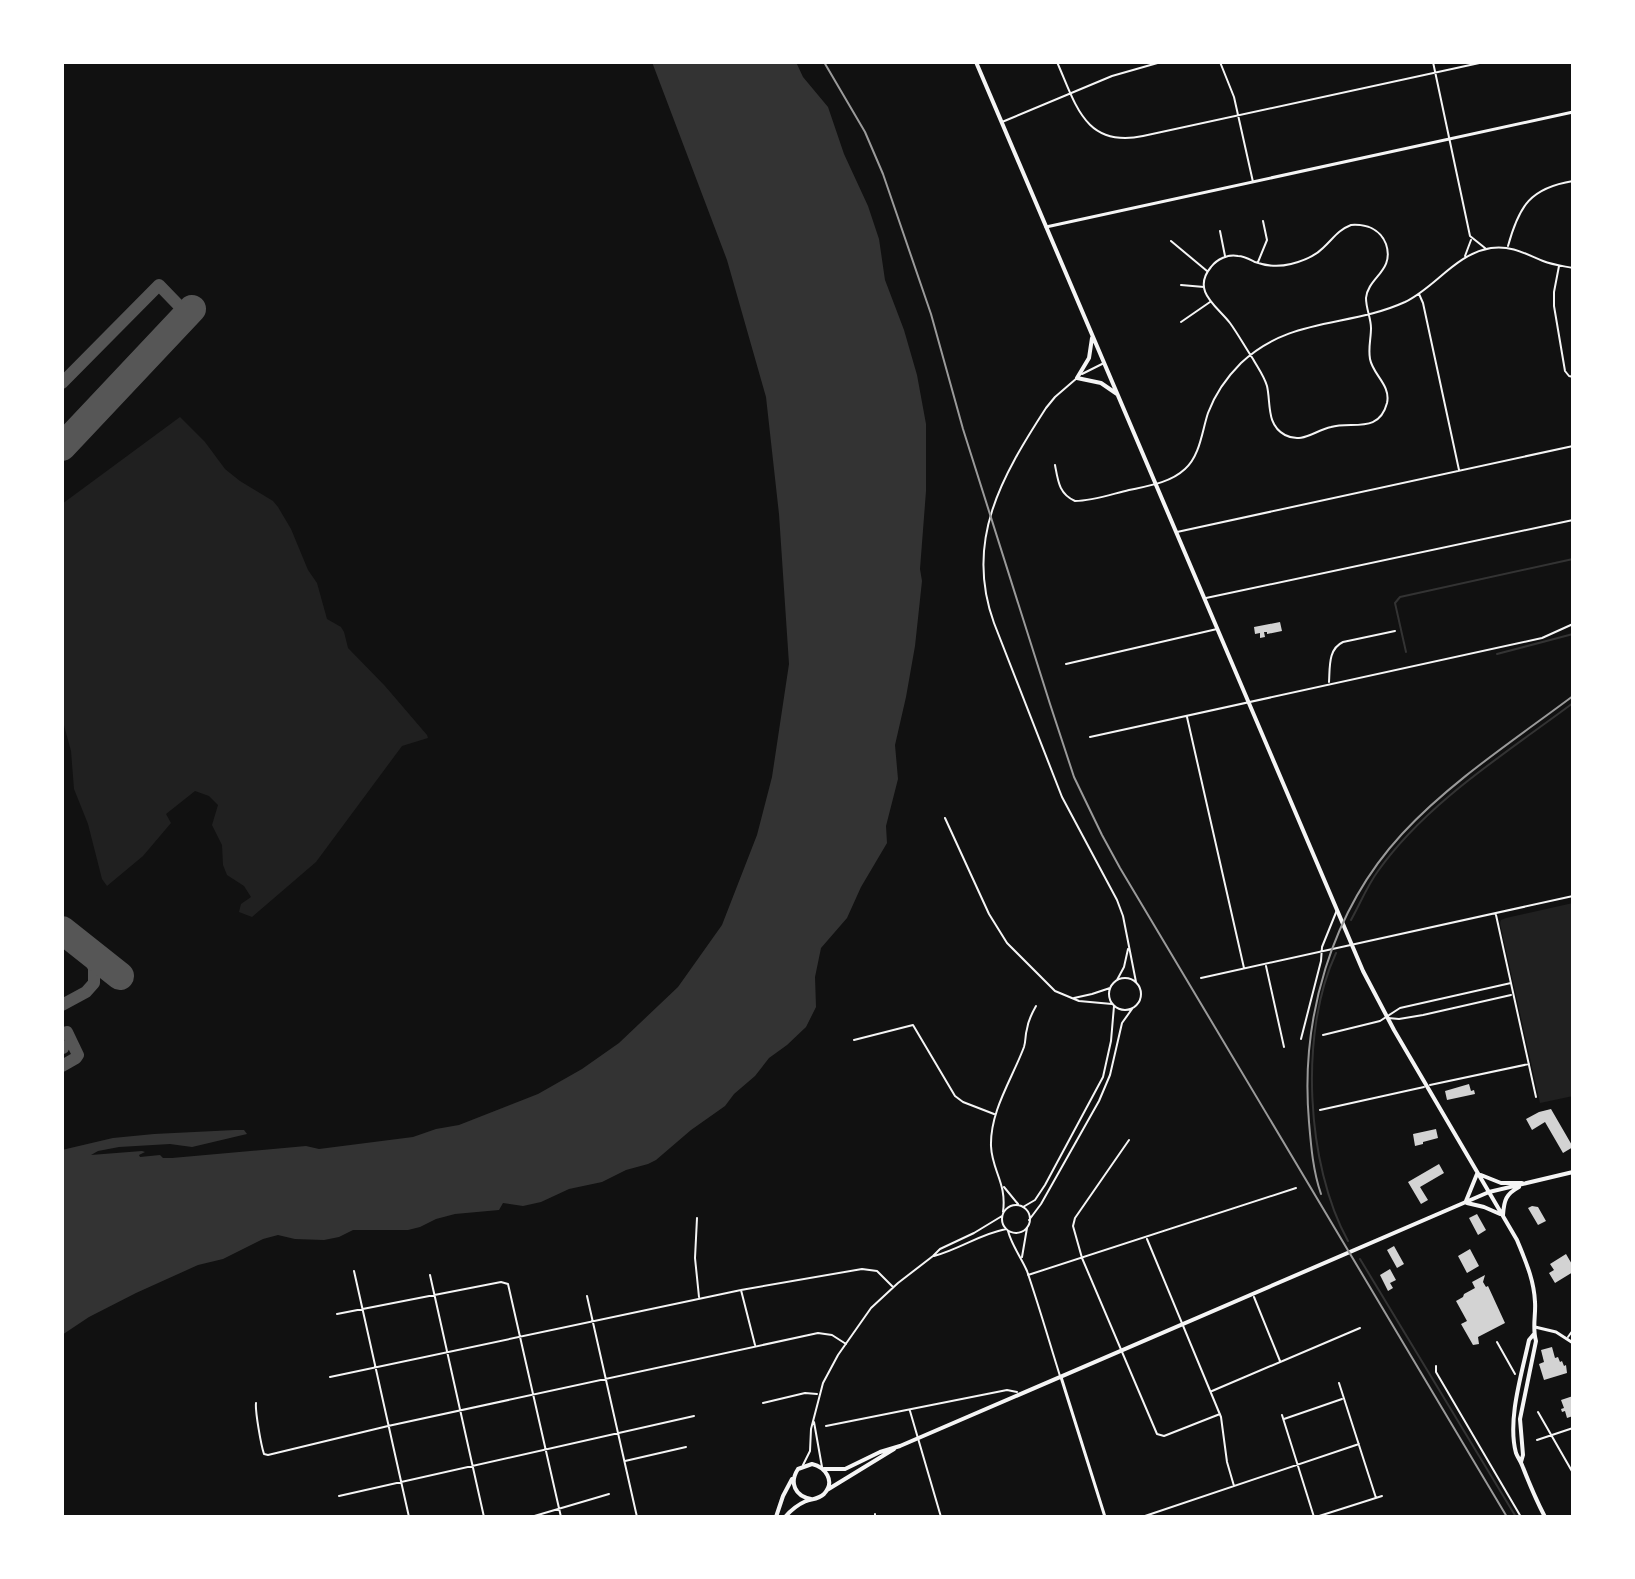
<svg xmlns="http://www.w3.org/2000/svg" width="1635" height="1579" font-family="Signika,sans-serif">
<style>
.green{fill:#202020}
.water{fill:#333}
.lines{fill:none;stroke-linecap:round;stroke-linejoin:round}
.stream{stroke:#333;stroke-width:2}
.taxiway{stroke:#565656;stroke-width:12}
.runway{stroke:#565656;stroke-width:28}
.building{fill:#d3d3d3}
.minor{stroke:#f5f5f5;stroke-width:2}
.tertiary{stroke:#f5f5f5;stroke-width:3}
.secondary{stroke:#f5f5f5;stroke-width:3}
.primary{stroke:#f5f5f5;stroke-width:4}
.rail{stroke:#9a9a9a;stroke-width:2}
</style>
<rect width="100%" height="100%" fill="#111"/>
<path class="green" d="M180 417 205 442 225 469 240 481 273 501 278 507 291 529 308 570 317 583 327 619 341 627 344 632 348 648 385 686 427 735 428 738 402 746 316 862 252 917 239 912 241 904 251 897 244 886 227 875 223 865 222 845 212 825 218 805 209 796 195 791 166 814 171 823 143 856 107 886 102 879 88 824 74 789 71 751 62 718V504Z
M1573 903V1096L1540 1103 1500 923 1501 920 1506 918Z"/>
<path class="water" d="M652 62H796L803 77 828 107 844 154 868 206 879 239 885 280 904 330 917 375 926 424V491L920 569 922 581 915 646 906 697 895 745 898 779 886 826 887 843 861 887 847 918 821 948 815 977 816 1007 806 1027 787 1045 769 1058 755 1076 734 1094 725 1106 691 1130 656 1160 648 1164 626 1170 602 1182 569 1189 541 1202 523 1206 503 1203 499 1210 455 1214 436 1219 420 1227 408 1230H353L339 1237 324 1240 295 1239 278 1235 263 1239 223 1259 198 1265 136 1293 89 1317 62 1335V1150L113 1138 154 1134 235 1130H244L247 1134 192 1147 170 1144 119 1147 98 1151 91 1155 142 1151 145 1152 139 1155 140 1157 160 1155 163 1158H172L306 1146 319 1149 413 1137 436 1129 459 1125 538 1094 582 1069 619 1043 678 987 722 925 757 835 772 777 789 664 779 514 766 397 727 260Z"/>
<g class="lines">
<path class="stream" d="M1406 652 1395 603 1400 597 1573 559
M1497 654 1573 634
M1351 920C1360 904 1367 886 1378 871 1426 803 1506 753 1573 703
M1336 953C1299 1032 1306 1165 1348 1241
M1360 1259 1516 1517"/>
<path class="taxiway" d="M62 383 159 285 187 314
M62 1005 86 992 94 983V968L83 947
M62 1046 63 1048
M62 1066 76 1058 78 1055 67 1032"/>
<path class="runway" d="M62 447 192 309
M62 930 120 976"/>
</g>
<path class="building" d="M1280 622 1282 631 1267 634V632H1264L1265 637 1260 638V633L1255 634 1254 627Z
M1469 1084 1471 1091 1474 1090 1475 1094 1447 1100 1445 1091Z
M1551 1109 1573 1147 1563 1153 1545 1122 1532 1130 1526 1119 1539 1112Z
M1436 1129 1438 1138 1423 1142V1144L1415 1146 1413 1134Z
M1439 1164 1444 1173 1420 1187 1428 1200 1421 1204 1408 1182Z
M1532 1206 1538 1207 1546 1221 1538 1225 1528 1208Z
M1477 1214 1486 1230 1478 1235 1469 1218Z
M1394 1246 1404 1264 1397 1268 1387 1250Z
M1470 1249 1479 1266 1467 1273 1458 1256Z
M1566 1254 1573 1266V1272L1555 1283 1549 1273 1554 1270 1550 1264Z
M1390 1269 1396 1280 1390 1283 1393 1288 1388 1291 1380 1275Z
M1485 1275 1483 1282 1486 1287 1488 1286 1505 1323 1478 1337 1479 1344 1473 1345 1461 1324 1467 1321 1456 1301 1463 1297 1464 1294 1475 1288 1472 1282Z
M1552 1347 1555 1358 1558 1357 1560 1362 1562 1361 1564 1366 1566 1365 1567 1373 1544 1380 1539 1364 1544 1362 1541 1350Z
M1573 1396V1416L1567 1418 1565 1411 1562 1412 1561 1409 1564 1408 1561 1400Z"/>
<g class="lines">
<path class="minor" d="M1057 62C1076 105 1085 148 1143 136L1484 62
M1220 62 1234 97 1253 182
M1433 62 1470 236 1485 248
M1002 122 1112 76 1161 62
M1351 225C1366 224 1380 229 1386 244 1395 271 1368 277 1366 298 1366 309 1371 318 1371 328 1371 339 1368 348 1370 359 1373 375 1391 385 1387 403 1379 434 1352 421 1331 427 1314 431 1302 444 1285 435 1266 425 1271 403 1267 386 1264 376 1258 368 1253 359 1245 347 1238 334 1230 323 1217 306 1191 291 1211 267 1217 259 1228 254 1238 256 1244 256 1249 259 1255 262 1266 266 1279 267 1291 264 1303 261 1315 256 1323 248 1333 239 1338 230 1351 225Z
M1220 231 1225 256
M1171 241 1207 271
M1508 246C1519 206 1530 188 1573 181
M1465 256 1471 240
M1258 262 1267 240 1263 221
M1559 266 1554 292V306L1565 371 1569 376 1573 377
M1181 285 1204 287
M1419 294 1423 303 1459 470
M1181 322 1210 302
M1082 374 1104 363
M1077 378 1055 397 1046 408C1002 476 964 541 994 623L1062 797 1117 900 1123 916 1136 982
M1055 465C1058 481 1059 494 1075 501 1093 501 1112 494 1129 490 1148 486 1170 483 1185 469 1200 456 1202 431 1208 413 1215 394 1227 377 1241 363 1291 316 1348 328 1405 302 1436 287 1455 254 1491 248 1511 245 1526 254 1543 261 1553 265 1563 266 1573 268
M1177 532 1573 446
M1206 598 1573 520
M1066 664 1217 629
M1329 682C1330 667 1328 649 1343 642L1395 631
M1187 717 1244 968
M1090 737 1542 638 1573 624
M945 818 989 914 1007 943 1055 991 1079 1001 1112 1004
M1496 915 1536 1097
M1266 966 1284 1047
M1109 994a16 16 0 1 1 32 0a16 16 0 1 1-32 0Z
M1201 978 1573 896
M1117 980 1124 967 1128 949
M1074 998 1092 994 1110 988
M1388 1018 1399 1019 1423 1015 1511 995
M1323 1035 1380 1021 1400 1008 1511 983
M1301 1039 1321 961 1322 947 1337 910
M854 1040 913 1025 955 1096 963 1102 994 1114
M1430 1085 1529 1064
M1320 1110 1424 1087
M1129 1140 1075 1218 1073 1226 1082 1258 1157 1434 1164 1436 1220 1414
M1004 1187 1018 1204
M1002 1219a14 14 0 1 1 28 0a14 14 0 1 1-28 0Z
M1023 1207 1035 1200 1045 1185 1103 1077 1111 1041 1114 1006
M1003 1212C1007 1183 992 1171 991 1146 990 1111 1012 1079 1024 1047 1026 1041 1025 1035 1027 1029 1028 1021 1032 1013 1036 1006
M697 1218 695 1258 699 1297
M1029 1220 1041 1204 1099 1101 1110 1075 1122 1023 1132 1009
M1008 1231C1012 1246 1021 1257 1027 1271 1039 1306 1049 1341 1060 1376
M1147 1239 1221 1417 1227 1462 1234 1486
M934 1256C960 1249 980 1234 1006 1229
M1022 1257 1027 1228
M354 1271 409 1517
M430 1275 484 1517
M1028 1275 1296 1188
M741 1290 755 1345
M587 1296 637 1517
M1254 1297 1280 1361
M337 1314 501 1282 508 1284 561 1517
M1568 1337 1573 1330
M1497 1342 1515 1374
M1436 1366V1372L1521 1517
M330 1377 741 1290 862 1269 877 1271 893 1287
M1339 1383 1376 1498
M1212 1391 1360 1328
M256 1403C255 1411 261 1445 264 1454L268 1455 388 1426 818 1333 832 1335 846 1344
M763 1403 805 1393 817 1394
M910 1411 941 1517
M1538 1412 1573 1473
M1282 1415 1314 1517
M1284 1419 1342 1399
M814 1422 822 1467
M826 1426 1007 1390 1017 1392
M1537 1440 1573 1428
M625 1461 686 1447
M803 1465 810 1451 811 1429 823 1383 838 1355 871 1308 898 1283 933 1256 940 1249 974 1233 1002 1216
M339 1496 694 1416
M531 1517 609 1494
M875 1517V1514
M1142 1517 1359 1444
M1316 1517 1382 1496"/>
<path class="tertiary" d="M1046 227 1573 112
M1061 1377 1105 1517"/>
<path class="secondary" d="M1535 1327 1556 1332 1573 1343"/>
<path class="primary" d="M976 62 1363 971 1394 1030 1517 1240C1525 1260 1534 1279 1535 1302 1536 1315 1532 1328 1536 1341L1520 1419 1523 1455 1521 1462
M1092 338 1089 358 1077 378 1101 383 1117 394
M1481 1175 1501 1183H1522
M1466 1201 1477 1174
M1467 1203 1484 1207 1500 1214
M1503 1215C1504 1200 1506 1194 1519 1187
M1534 1334 1529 1340C1522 1373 1507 1420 1516 1453 1518 1458 1520 1460 1522 1465 1529 1483 1536 1500 1545 1517
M824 1469H845L880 1452 900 1446 1489 1192 1573 1172
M827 1490 894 1449
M776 1517 783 1496 792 1479
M785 1517C791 1510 797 1505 806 1501 812 1499 819 1499 824 1494 836 1481 825 1467 812 1464L798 1469C789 1483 795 1496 811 1499"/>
<path class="rail" d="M824 62 865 132 883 174 931 314 963 429 1050 704 1074 777 1102 835 1120 868 1507 1517
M1321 1194C1313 1171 1311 1146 1309 1122 1300 1019 1331 911 1402 834 1450 782 1517 738 1573 696"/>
</g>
<rect width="1635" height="1579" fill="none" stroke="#ffffff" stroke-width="128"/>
</svg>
